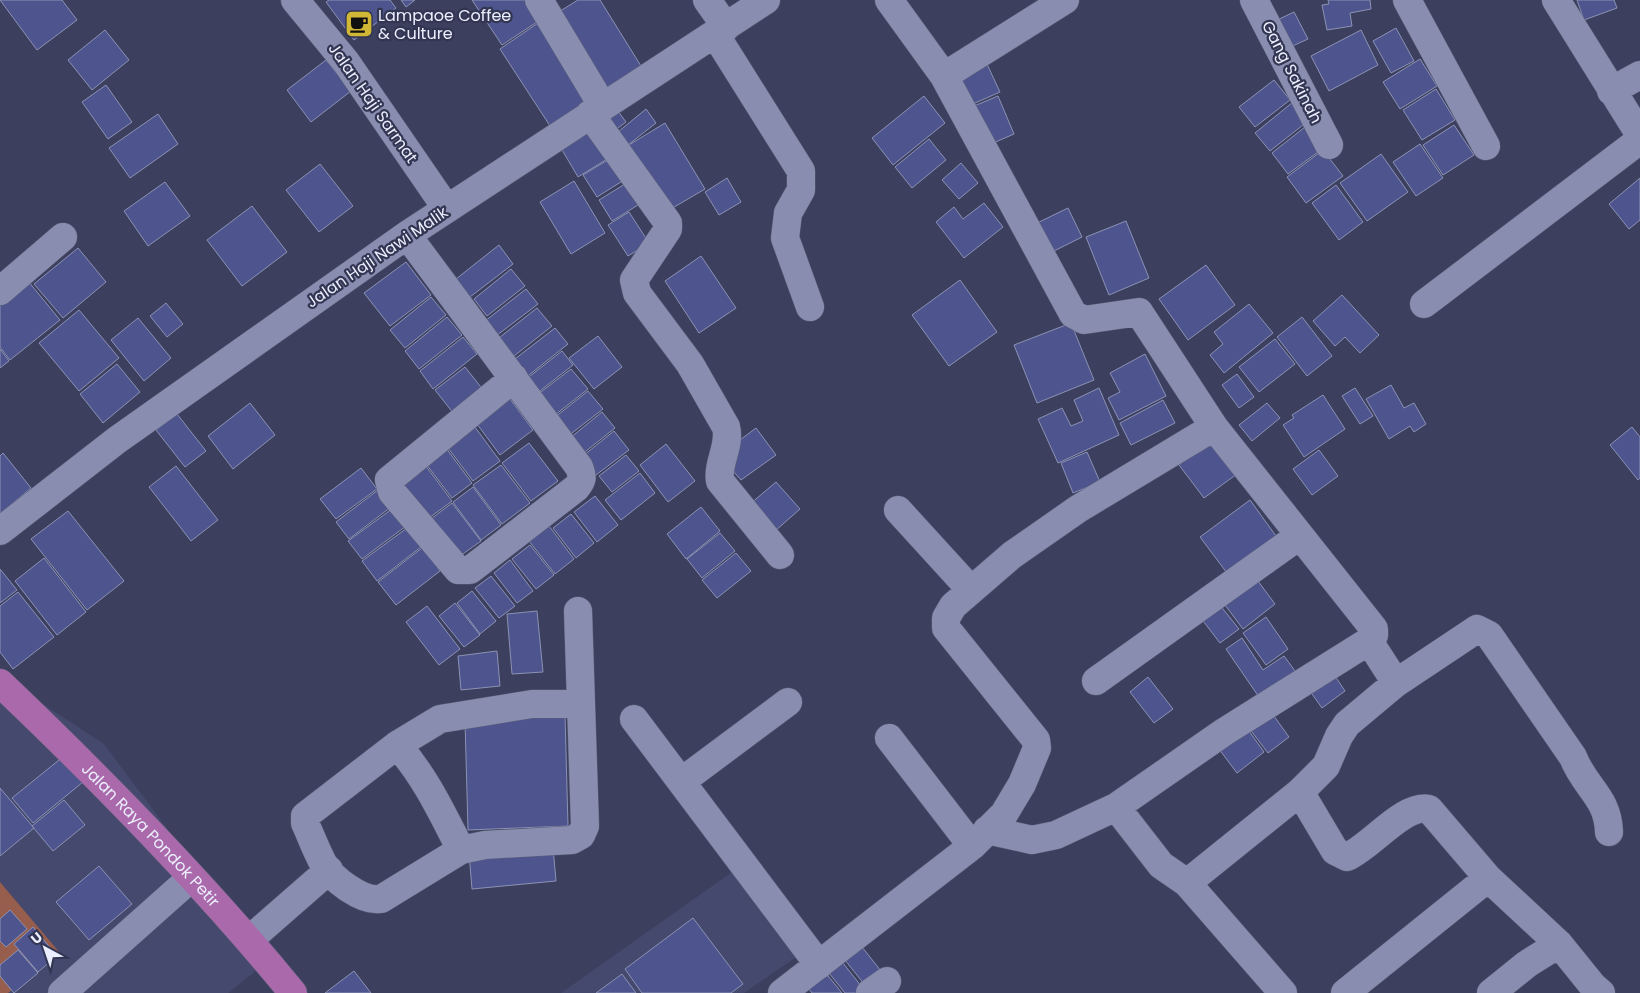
<svg xmlns="http://www.w3.org/2000/svg" width="1640" height="993" font-family="Poppins,sans-serif">
<style>
.built{fill:#44496d}
.green{fill:#975e4e}
.building{fill:#4e558e;stroke:#8c92b4}
.lines{fill:none;stroke-linecap:round;stroke-linejoin:round}
.minor-casing{stroke:#5b5e76;stroke-width:29}
.major-casing{stroke:#5b5e76;stroke-width:29}
.minor{stroke:#898eb1;stroke-width:28}
.major{stroke:#aa69ab;stroke-width:28}
.labels{text-anchor:middle;dominant-baseline:central;stroke-width:4.5;stroke-linejoin:round;paint-order:stroke}
.poi-label{font-size:16px;fill:#ebeefd;stroke:#323653;text-anchor:start}
.street-label{font-size:16px;fill:#ebeefd;stroke:#323653}
</style>
<rect width="100%" height="100%" fill="#3c405e"/>
<path class="built" d="M5 679 104 744 267 962 228 993H8L59 953 0 882V683Z
M749 860 811 947 744 993H561Z"/>
<path class="green" d="M0 882 60 953 8 993H0Z"/>
<path class="building" d="M0 0H62L77 20 37 50Z
M329 0H390L396 8 354 40 326 2Z
M401 0H415L406 7Z
M472 0H526L540 20 502 45Z
M578 0H600L641 66 604 89 557 13Z
M1328 0H1370L1371 9 1350 13 1352 26 1327 30 1322 5 1329 4Z
M1577 0H1614L1617 8 1584 20Z
M1294 12 1308 39 1286 49 1273 22Z
M541 21 594 101 552 129 500 49Z
M1396 28 1414 61 1391 73 1373 41Z
M105 30 129 60 92 90 68 60Z
M1361 30 1378 65 1329 91 1311 56Z
M1420 59 1437 86 1400 109 1383 82Z
M326 60 351 91 311 122 287 90Z
M986 62 1000 92 966 107 952 78Z
M1274 80 1290 100 1255 127 1239 107Z
M106 85 132 122 108 139 82 102Z
M1436 89 1455 120 1422 140 1403 110Z
M924 96 945 123 893 165 872 138Z
M998 96 1014 134 984 147 967 109Z
M1293 102 1308 121 1270 151 1255 133Z
M612 103 626 122 610 134 596 115Z
M646 109 656 123 628 145 618 132Z
M158 114 178 144 130 178 109 148Z
M592 123 612 156 578 177 558 143Z
M665 123 705 189 664 213 624 148Z
M1454 125 1474 155 1443 175 1423 145Z
M1305 127 1322 149 1288 174 1272 153Z
M929 139 946 160 912 188 895 167Z
M1420 144 1443 178 1416 196 1393 162Z
M1323 150 1343 176 1306 203 1287 177Z
M1381 154 1408 192 1367 221 1340 183Z
M611 158 624 180 597 197 583 175Z
M961 163 978 183 959 199 942 180Z
M320 164 353 206 319 232 286 190Z
M727 178 741 202 719 215 705 192Z
M1640 178V220L1629 229 1609 204Z
M574 181 605 233 571 254 540 202Z
M165 182 190 216 148 246 124 211Z
M625 184 638 205 612 221 599 200Z
M1336 185 1363 222 1339 240 1312 203Z
M984 203 1003 227 964 258 936 222 954 207 963 219Z
M252 206 287 252 242 286 207 240Z
M1068 208 1082 237 1046 255 1031 226Z
M629 212 649 243 628 256 608 225Z
M1126 221 1149 278 1109 295 1086 237Z
M499 245 513 264 470 297 456 279Z
M78 248 106 282 63 318 34 284Z
M701 256 736 308 699 333 665 281Z
M406 262 431 295 390 326 364 293Z
M1206 265 1235 305 1188 340 1159 299Z
M511 269 525 286 487 316 474 299Z
M960 280 997 332 949 366 912 315Z
M28 281 60 320 10 360 0 347V304Z
M526 289 538 304 492 339 480 325Z
M1342 295 1379 335 1360 353 1345 337 1335 346 1313 321Z
M431 297 446 315 405 348 390 330Z
M166 303 183 324 167 337 150 316Z
M1249 304 1273 333 1224 373 1210 355 1223 344 1214 332Z
M537 308 552 326 509 360 495 341Z
M79 310 119 358 79 391 39 343Z
M447 317 462 335 419 369 405 351Z
M1302 317 1332 356 1307 376 1277 337Z
M138 318 171 358 144 381 111 340Z
M1071 323 1094 380 1037 403 1014 345Z
M555 328 568 344 524 379 511 362Z
M598 336 622 367 594 389 569 358Z
M463 337 477 354 433 389 420 371Z
M1275 339 1295 364 1259 392 1239 367Z
M0 349 9 361 0 368Z
M562 351 573 365 536 394 525 380Z
M1145 354 1166 396 1119 420 1108 398 1120 392 1110 373Z
M117 364 140 392 103 423 80 394Z
M465 367 484 391 454 414 435 390Z
M571 369 588 389 550 419 533 398Z
M1237 374 1254 397 1239 408 1222 385Z
M1391 385 1404 408 1414 403 1426 424 1414 432 1410 426 1389 439 1366 399Z
M1099 388 1119 435 1058 463 1038 419 1062 408 1071 426 1083 421 1074 400Z
M1355 388 1373 416 1360 424 1342 396Z
M588 391 603 409 563 440 549 422Z
M507 395 533 430 500 455 474 420Z
M1323 395 1345 429 1304 457 1283 425 1294 418 1292 415Z
M1163 400 1175 423 1131 445 1120 423Z
M250 403 275 435 233 469 208 436Z
M1267 403 1280 418 1252 441 1239 425Z
M602 412 615 428 576 459 564 443Z
M177 414 206 451 185 467 156 430Z
M469 419 500 461 473 481 442 440Z
M1632 427 1640 437V478L1638 480 1610 445Z
M756 428 776 455 741 480 726 463 732 446Z
M614 431 629 450 592 478 578 460Z
M1215 437 1241 471 1204 498 1179 465Z
M440 440 472 483 452 498 420 456Z
M529 443 558 481 531 501 502 463Z
M666 444 695 481 668 502 640 465Z
M1319 450 1338 476 1312 495 1293 469Z
M1087 452 1100 482 1073 493 1061 463Z
M3 453 31 488 0 514V456Z
M626 455 639 471 612 492 599 476Z
M419 457 452 501 425 521 392 477Z
M501 465 530 503 502 524 473 485Z
M176 466 218 520 191 541 149 487Z
M361 468 377 489 336 519 320 499Z
M640 473 655 493 621 520 605 500Z
M776 482 800 509 767 538 743 510Z
M473 487 501 525 481 540 453 502Z
M378 490 391 507 349 539 336 522Z
M595 496 618 525 597 542 574 512Z
M1250 500 1276 536 1227 573 1200 537Z
M452 503 481 541 460 556 431 519Z
M701 507 720 531 686 559 667 534Z
M392 509 406 526 362 559 348 541Z
M68 511 124 581 87 610 31 539Z
M571 514 594 543 576 558 553 528Z
M549 526 574 559 555 574 529 541Z
M407 528 421 547 377 581 362 561Z
M720 533 735 551 702 578 687 559Z
M530 545 554 575 536 589 512 559Z
M422 548 440 571 396 605 378 582Z
M736 553 751 571 717 598 702 580Z
M44 558 86 612 57 635 15 581Z
M510 560 533 591 517 603 494 573Z
M0 569 17 590 0 603Z
M491 576 515 606 499 618 475 588Z
M1255 577 1275 604 1243 629 1222 601Z
M472 591 496 621 480 634 457 603Z
M18 592 54 637 13 669 0 652V606Z
M1215 599 1239 629 1220 643 1197 613Z
M455 603 480 635 464 647 439 616Z
M427 606 460 649 439 665 406 622Z
M537 611 543 672 512 674 507 614Z
M1266 617 1288 649 1266 665 1243 633Z
M1242 638 1263 670 1284 656 1298 675 1261 700 1226 649Z
M497 651 500 686 461 690 458 656Z
M1329 667 1345 691 1322 708 1305 684Z
M1148 677 1173 709 1154 723 1130 692Z
M1271 712 1289 737 1268 753 1249 728Z
M565 716 568 826 468 830 465 720Z
M1244 724 1264 752 1237 773 1216 745Z
M69 752 89 777 33 823 12 798Z
M0 788 34 828 0 856Z
M64 800 85 825 53 851 32 826Z
M553 847 556 881 472 889 469 854Z
M99 866 132 904 89 940 56 902Z
M10 910 27 929 6 947 0 941V919Z
M693 918 743 984 731 993H642L625 969Z
M33 927 57 956 38 972 14 944Z
M858 942 885 976 868 989 841 955Z
M18 950 38 973 14 993 0 976V965Z
M839 958 865 991 862 993H845L825 968Z
M820 966 842 993H812L802 980Z
M354 971 371 993H325Z
M622 974 636 993H596Z"/>
<g class="lines">
<defs>
<path id="minor" d="M295 0 346 62 447 209
M539 0 602 105
M707 0 726 27
M889 0 944 76 1065 0
M1254 0 1329 145
M1407 0 1486 146
M1556 0 1640 135
M715 34 801 171V190L788 213 785 238 810 307
M944 76 1073 314 1084 320 1139 312 1214 427 1374 629V635L1369 641 1224 732 1116 807
M1611 91 1640 75
M590 114 668 223V229L634 280 637 293 690 364 726 427C731 445 717 463 720 481L780 555
M407 235 579 467C583 477 583 480 576 488L470 570H458L392 492 389 480 514 378
M0 291 63 237
M1424 304 1640 140
M898 510 971 590
M0 531 117 440 407 235 766 0
M1369 641 1396 683
M1096 681 1299 536
M634 719 819 965
M889 738 972 846
M397 745C425 776 442 813 461 850L485 845 572 840 581 835 585 826 578 611
M682 781 788 702
M1300 792 1335 851 1347 857C1372 846 1403 804 1429 809L1488 878 1559 944 1593 986 1601 993
M987 830 1032 840 1056 835 1116 807 1161 865 1187 883 1283 993
M461 850 381 899C362 902 332 879 323 863 316 850 311 836 305 823V816L397 745 440 719 532 704H581
M1187 883 1300 792 1326 766 1339 736 1347 724 1396 683 1477 629 1489 635 1573 757C1585 788 1608 797 1609 832
M249 940 329 870
M62 993 191 878
M782 993 972 846 1004 814 1022 784 1037 748 1036 740 946 628V618L953 606 1012 555 1078 509 1214 427
M870 993 887 981
M1345 993 1488 878
M1491 993 1527 964 1559 944"/>
<g id="major">
<path id="s1" d="M0 683C103 781 203 883 293 993"/>
</g>
</defs>
<use href="#minor" class="minor-casing"/>
<use href="#major" class="major-casing"/>
<use href="#minor" class="minor"/>
<use href="#major" class="major"/>
</g>
<defs>
<symbol id="cafe-square" viewBox="-11 -11 22 22"><rect x="-9" y="-9" width="18" height="18" rx="4" fill="#d1b736" stroke="#323653"/><path d="M-5.5-4.5H6V0H3Q3 3.5 0 3.5H-2.5Q-5.5 3.5-5.5 0ZM3-3.2v2h1.7v-2ZM-6 4.5H4V6H-6Z" fill="#111"/></symbol>
</defs>
<g fill-rule="evenodd">
<use href="#cafe-square" x="343" y="8" width="32" height="32"/>
</g>
<g class="labels">
<g class="poi-label">
<text x="378" y="15">Lampaoe Coffee<tspan x="378" dy="18">&amp; Culture</tspan></text>
</g>
<g class="street-label">
<text transform="translate(1292 72) rotate(63)">Gang Sakinah</text>
<text transform="translate(373 103) rotate(55)">Jalan Haji Sarmat</text>
<text transform="translate(377 257) rotate(-34)">Jalan Haji Nawi Malik</text>
<text stroke="none"><textPath href="#s1" startOffset="214">Jalan Raya Pondok Petir</textPath></text>
</g>
</g>
<g transform="translate(45 948) rotate(320)" stroke="#323653" stroke-width="4" paint-order="stroke">
<path d="M0-4L9 19L0 12L-9 19Z" fill="#ebeefd"/>
<text y="-8" font-size="14" font-weight="bold" text-anchor="middle" fill="#ebeefd">U</text>
</g>
</svg>
